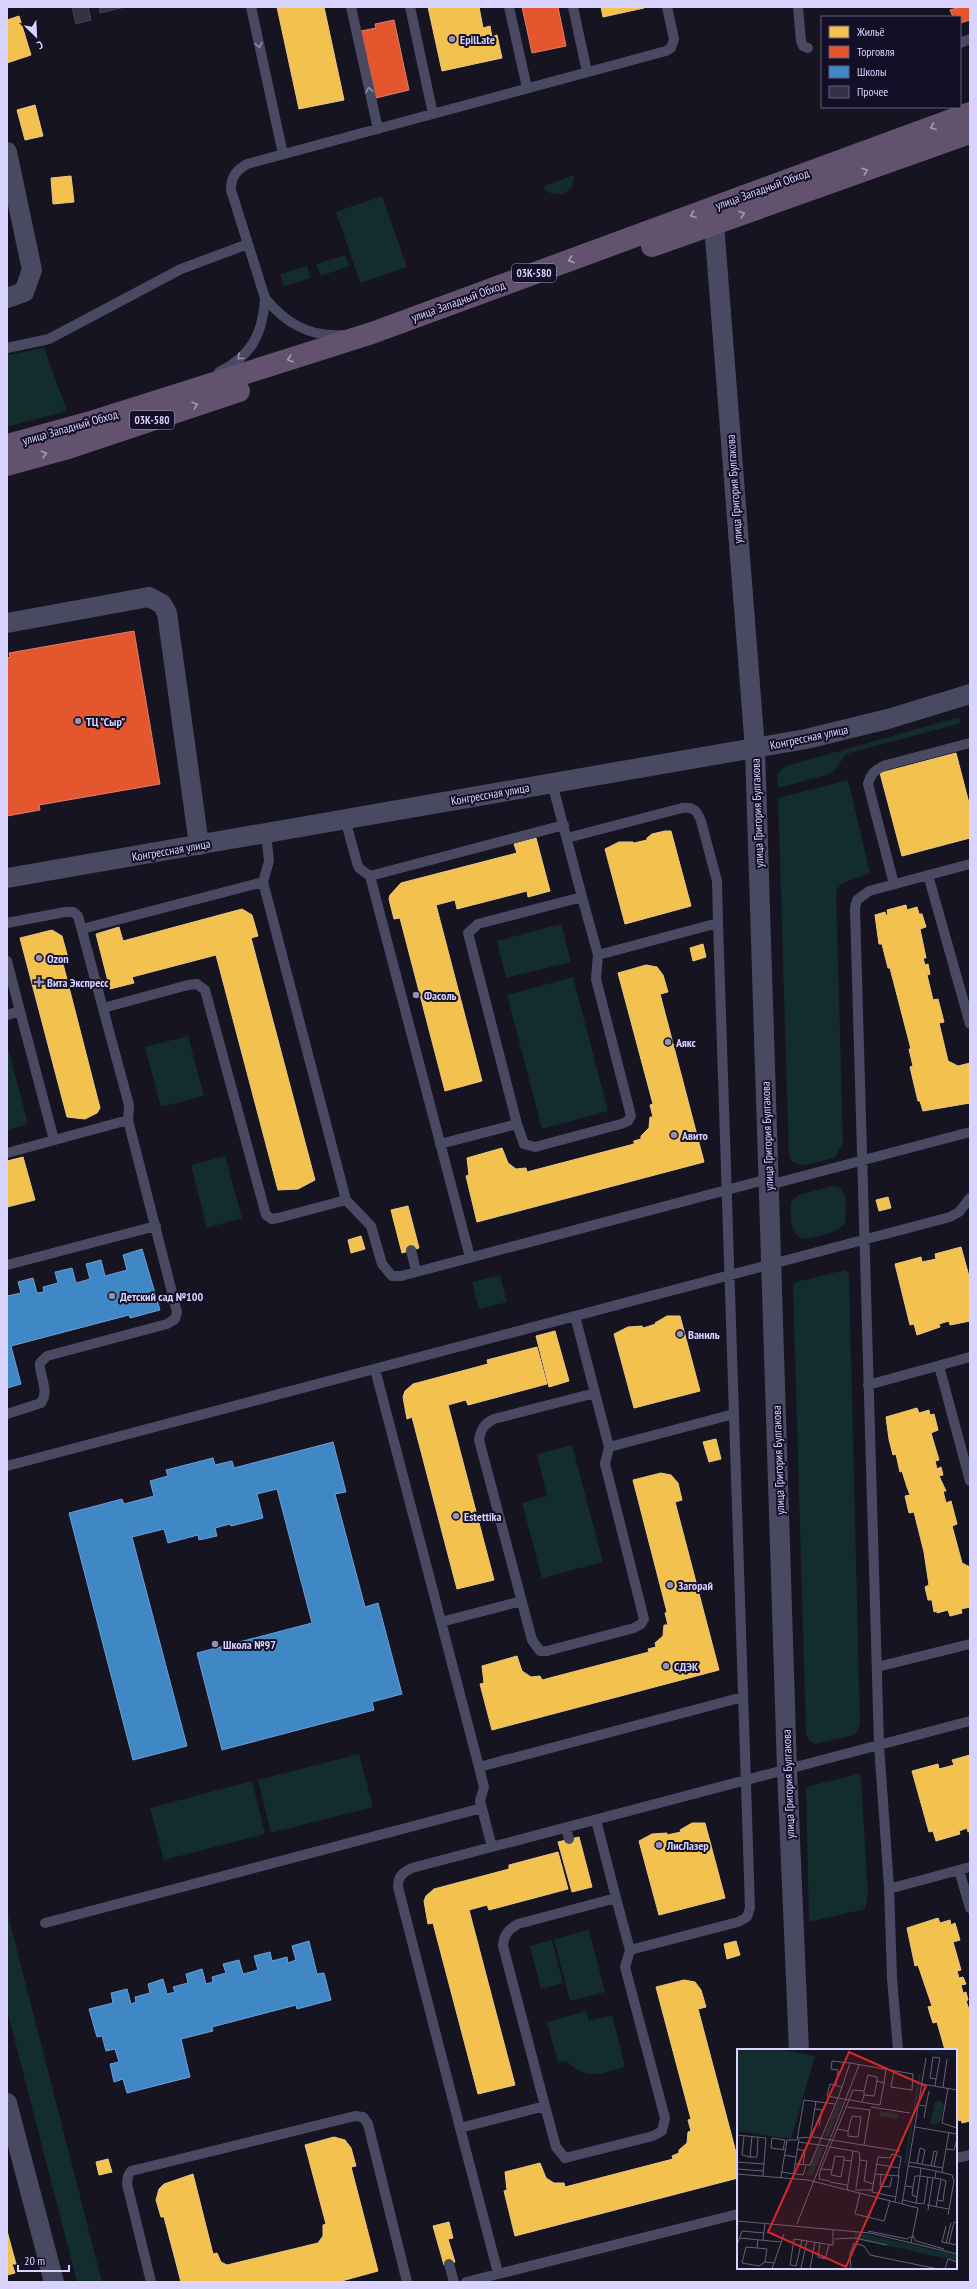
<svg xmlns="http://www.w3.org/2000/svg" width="977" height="2289" font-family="'PT Sans Narrow',sans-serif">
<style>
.green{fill:#132c2d}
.homes{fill:#f2c14e;stroke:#eac783}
.shops{fill:#e4572e;stroke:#e17c6d}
.schools{fill:#3f88c5;stroke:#6d9fd6}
.building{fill:#343243;stroke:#433f54}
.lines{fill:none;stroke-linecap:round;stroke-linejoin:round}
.service{stroke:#4a4962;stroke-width:10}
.minor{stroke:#4a4962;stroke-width:20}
.trunk{stroke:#62526e;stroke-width:22}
.oneway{stroke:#928eb0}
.oneway2{stroke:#a39abe}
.poi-dot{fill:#9591b1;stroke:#130f26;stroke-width:1.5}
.labels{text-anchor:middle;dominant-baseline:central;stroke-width:4;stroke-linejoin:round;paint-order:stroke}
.shield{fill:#130f26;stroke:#9e99be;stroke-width:1}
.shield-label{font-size:11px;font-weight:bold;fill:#d9d4ff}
.poi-label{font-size:12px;font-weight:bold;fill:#d9d4ff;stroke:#130f26;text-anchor:start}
.street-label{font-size:12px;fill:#d9d4ff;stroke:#130f26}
.inset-river{fill:none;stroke:#0d2144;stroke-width:2}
.inset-road{fill:none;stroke:#64617a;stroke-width:1}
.view{fill:#d62828;fill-opacity:0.15;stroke:#d62828;stroke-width:2}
.inset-edge{fill:none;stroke:#d9d4ff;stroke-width:2}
</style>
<rect width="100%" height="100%" fill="#161421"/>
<path class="green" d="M574 175 572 187 562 195 550 193 542 187Z
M382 196 407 267 360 283 336 212Z
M345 255 349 266 321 276 316 264Z
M307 266 311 278 284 286 280 274Z
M44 348 67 411 7 427V355Z
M959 717 961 723 846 754 835 770 829 774 778 788 777 775 783 767Z
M848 780 870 873 841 884 836 891 843 1143 835 1157C822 1160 797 1173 789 1157L778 798Z
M561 924 571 962 506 978 497 941Z
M573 977 608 1111 542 1129 507 995Z
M188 1036 204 1096 161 1107 145 1047Z
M7 1045 28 1124 7 1130Z
M225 1156 242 1218 207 1228 191 1165Z
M832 1186 841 1188 846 1197 845 1223C839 1231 832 1232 823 1235 817 1236 808 1240 801 1238 790 1233 789 1210 792 1200L799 1195Z
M845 1270 849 1274 860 1724 855 1734 850 1736 815 1744 809 1740 806 1734 793 1286 796 1282Z
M500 1275 507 1302 479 1309 472 1282Z
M572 1445 603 1562 542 1578 522 1503 547 1496 537 1454Z
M359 1754 373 1807 271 1833 258 1780Z
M858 1774 861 1778 868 1895 865 1909 809 1922 806 1787Z
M252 1781 265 1834 164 1860 150 1808Z
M7 1911 102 2282H77L7 2010Z
M589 1930 605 1992 570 2001 554 1939Z
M552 1940 563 1983 541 1989 530 1946Z
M586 2011 589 2021 612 2015 625 2067C601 2073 587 2082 567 2061L558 2063 547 2022Z"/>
<path class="homes" d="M277 7H324L344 100 299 109Z
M428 7H479L483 28 490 26 492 37 497 35 502 58 442 71Z
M601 7H644V8L603 17Z
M19 16 31 55 7 63V20Z
M35 105 43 136 25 140 17 110Z
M71 176 74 202 53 204 51 178Z
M956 753 970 807V838L902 856 880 773Z
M665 831H671L691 906 625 924 605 849 619 842H633L634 843 647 840V838L652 834Z
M536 838 550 891 528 897 527 891 457 909 455 900 436 905 482 1081 445 1091 400 918 394 919 389 899 390 895 401 883 517 853 514 844Z
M906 905 907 910 917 907 919 914H922L926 927 920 929 926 958H923L925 965 928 964 930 974 927 975 933 1000 938 999 944 1022 939 1023 948 1061 958 1066 970 1063V1103L923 1111 920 1101H918L910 1067 913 1066 909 1049H911L890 968H888L882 944H879L875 915 885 912 886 915H888L887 910Z
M242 909 252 915 258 936 251 938 315 1180 298 1189 278 1190 216 955 132 977 134 983 110 989 96 934 119 927 123 941Z
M52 930 62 936 68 958 62 960 100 1108 97 1113 85 1119 67 1117 20 938Z
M703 944 706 957 693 961 690 948Z
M646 965 657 967 663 975 668 992 660 994 704 1162 477 1222 466 1176 469 1175 467 1158 502 1148 508 1163 516 1169 526 1168 527 1172 634 1144V1141L641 1139V1136L649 1128 650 1117H653L650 1105 653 1104 618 973Z
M23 1157 35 1200 7 1207V1161Z
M888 1197 891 1208 879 1211 876 1200Z
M408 1206 419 1248 402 1253 391 1210Z
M361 1236 365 1249 351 1253 348 1240Z
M961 1247 969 1276 970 1321 950 1325 949 1321 939 1324 940 1327 917 1335 914 1324 910 1325 895 1264 921 1257 922 1262 936 1259 935 1254Z
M667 1316H680L700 1391 634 1408 614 1334 628 1327 642 1326 643 1328 656 1324 655 1323Z
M555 1331 569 1381 549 1387 536 1336Z
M537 1347 547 1384 468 1405 466 1400 448 1405 494 1580 457 1589 412 1417 407 1419 403 1397 405 1391 413 1384 488 1364 487 1360Z
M917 1408 919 1413 929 1410 930 1415 934 1414 938 1430 931 1433 939 1460 935 1461 937 1469 941 1467 943 1475 939 1476 946 1491H943L946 1503 951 1501 957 1524 952 1526 962 1563 970 1567V1607L961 1609 962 1613 950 1616 948 1610 937 1613V1611L934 1612 932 1600H928L925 1587 929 1585 924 1552 914 1512 909 1513 905 1496 910 1495 907 1487 902 1471 900 1472 896 1454 893 1455 889 1439 886 1417Z
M716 1439 721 1459 709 1462 703 1442Z
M661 1473 671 1475 678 1483 682 1500 675 1502 719 1670 492 1730 480 1684 484 1683 482 1666 517 1656 522 1671 531 1677 540 1676 542 1680 649 1652 648 1649 656 1647 655 1643 663 1636 664 1625H668L665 1613 667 1612 633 1480Z
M970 1755V1831L968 1832 967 1828 959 1831 960 1834 936 1841 933 1831 929 1832 912 1771 938 1764 939 1769 954 1765 952 1760Z
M692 1823H705L725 1898 659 1915 639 1841 652 1834 667 1833V1835L681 1832 680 1830Z
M579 1837 592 1887 572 1892 558 1842Z
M558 1852 568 1889 489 1910 487 1905 469 1910 515 2085 478 2094 433 1923 428 1924 424 1901 426 1896 434 1889 509 1869V1865Z
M938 1918 940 1923 950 1920 951 1925 955 1923 960 1940 953 1942 961 1970 957 1971 959 1978 963 1977 966 1984 961 1985 963 1993 966 1992 968 2000 966 2001 970 2012V2121L962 2123 961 2120 959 2121 956 2109V2050H945L937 2022 933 2023 928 2007 932 2006 918 1965 915 1966 907 1928Z
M736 1941 740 1955 727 1959 724 1944Z
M684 1980 695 1982 701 1990 706 2007 698 2009 738 2160V2178L515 2236 504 2191 507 2190 505 2172 540 2163 546 2178 554 2183H564L565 2187 673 2159 672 2156 679 2153V2150L687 2143 688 2132 691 2131 688 2120 691 2119 656 1987Z
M334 2137 345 2140 351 2148 356 2166 351 2167 378 2271 338 2282H181L164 2217H161L156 2200 159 2189 164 2184 193 2174 213 2254 217 2253 221 2262 227 2265 318 2243 323 2236V2225L326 2224 305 2145Z
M108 2159 112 2172 99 2175 96 2162Z
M449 2222 453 2238 448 2239 455 2262 444 2265 433 2226Z
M7 2231 16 2264H12L15 2273 7 2275Z"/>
<path class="shops" d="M522 7H558L566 46 532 53Z
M960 7H970V20L960 23V17H953L950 10Z
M394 20 409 90 376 98 361 31 376 28 375 24Z
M134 631 160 784 39 805 40 810 7 816V658L10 657 9 653Z"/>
<path class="schools" d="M142 1249 160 1310 130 1318 129 1315 11 1346 21 1384 7 1388V1296L21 1293 18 1282 33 1278 37 1293 44 1292 43 1287 58 1283 55 1272 72 1268 76 1283 90 1279 86 1264 101 1260 105 1276 127 1270 123 1255Z
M333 1442 346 1492 335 1494 365 1607 378 1603 402 1694 372 1702 374 1710 222 1750 197 1653 312 1623 277 1489 257 1494 263 1518 231 1526 230 1524 215 1528 217 1536 199 1540 198 1535 168 1543 164 1529 132 1537 187 1746 133 1760 69 1513 122 1499 124 1504 154 1496 150 1481 168 1476 166 1470 213 1458 215 1465 232 1461 234 1468Z
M309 1941 317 1974 324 1973 331 2000 297 2009 296 2005 212 2027 213 2031 181 2039 190 2077 127 2093 123 2079 114 2082 110 2064 119 2062 115 2049 106 2051 102 2036 97 2037 89 2009 113 2003 111 1993 127 1989 131 2004 136 2002 135 1997 150 1993 148 1984 163 1979 167 1994 175 1992 173 1987 188 1983 186 1974 202 1969 206 1984 213 1982 212 1977 226 1973 223 1964 239 1960 243 1974 258 1970 254 1956 270 1952 272 1961 287 1957 288 1963 296 1960 292 1946Z"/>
<path class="building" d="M72 7H88L91 20 76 24Z
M99 7H125L100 13Z"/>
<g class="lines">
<path class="service" d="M251 7 283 154
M351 7 378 129
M410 7 433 114
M509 7 527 88
M573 7 587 72
M798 7 801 41 803 46 808 48
M960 43 970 39
M265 298C285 323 309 337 342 335
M7 348 49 339 181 269 248 244
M219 372C252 356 263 333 265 298L231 190C231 176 236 171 247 164L666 51 671 48 674 39 667 7
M552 783 582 897
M345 819 357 863 359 868 370 876 470 1257
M567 838 682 808C693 807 697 810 701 821L717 881 718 923 598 955
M928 875 970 1024
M370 876 564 825
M894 884 868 784C871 773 876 769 886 765L970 743
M7 923 65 912H73L78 916 129 1105 128 1120 7 1153
M82 929 263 882 269 861 266 833
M7 961 20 1011
M103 1008 188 985 197 984 205 990 266 1215 272 1219 278 1218 346 1200 263 882
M7 1015 20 1011 54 1140
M440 1144 517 1124 468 933 478 924 582 897 598 955 596 979 631 1116 628 1121 621 1124 535 1147 524 1144 517 1124
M769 1185 970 1132
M346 1200 371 1226 382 1264 392 1276H401L768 1179
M411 1250 416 1271
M7 1265 156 1226
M575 1316 595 1393
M939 1366 970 1481
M375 1369 479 1767 743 1697
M868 1385 970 1357
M7 1414 41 1403C50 1390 39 1377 40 1363L47 1356 167 1324 175 1319 177 1312 128 1120
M609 1447 595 1393 494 1419C484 1424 481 1429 479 1440L532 1640 540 1651H547L634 1628 641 1624 644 1619 605 1464 609 1447 734 1414
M7 1466 950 1217 959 1212 970 1198
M441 1622 522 1601
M877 1667 970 1644
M970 1721 879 1745 889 1887H896L970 1867
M479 1767 484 1787 480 1801 492 1847
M596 1820 616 1898 518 1924C508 1930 504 1934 503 1946L545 2106 460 2128 398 1887C398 1876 402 1873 412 1868L879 1745 855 908 857 900 869 891 970 864
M566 1828 569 1839
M959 1870 970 1908
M889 1887 892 1978 898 2050
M616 1898 630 1950 738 1922 747 1917 750 1908 718 923
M45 1923 482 1808
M545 2106 556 2147 565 2158 653 2136 662 2131 665 2118 625 1967 630 1950
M460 2128 498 2273
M956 2158 970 2155
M449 2264 454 2282
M151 2282 127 2184 128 2176 131 2171 355 2116 363 2117 368 2124 407 2282
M466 2282 738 2214"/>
<path class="minor" d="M7 152 32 270 24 292 7 298
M714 224 755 749 787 1769 799 2050
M7 623 149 597 162 604 167 613 199 845
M7 878 806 739 888 719 970 694
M7 2103 54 2282"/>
<path class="trunk" d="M652 246 970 133
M7 445 94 421 372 333 970 113
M7 465 65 449 239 391"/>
</g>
<defs><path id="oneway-chevron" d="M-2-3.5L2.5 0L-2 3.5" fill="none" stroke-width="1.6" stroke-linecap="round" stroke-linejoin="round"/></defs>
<g class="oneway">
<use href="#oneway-chevron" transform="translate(259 45) rotate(78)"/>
<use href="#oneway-chevron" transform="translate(369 90) rotate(-102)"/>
<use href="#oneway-chevron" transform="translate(240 357) rotate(138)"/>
</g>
<g class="oneway2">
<use href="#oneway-chevron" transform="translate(933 127) rotate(160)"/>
<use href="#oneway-chevron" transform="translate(865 171) rotate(-19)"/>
<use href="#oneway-chevron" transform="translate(742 214) rotate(-19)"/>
<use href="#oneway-chevron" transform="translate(693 215) rotate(160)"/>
<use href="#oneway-chevron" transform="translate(571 260) rotate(160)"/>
<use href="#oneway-chevron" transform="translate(290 359) rotate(162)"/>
<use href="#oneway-chevron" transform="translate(195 405) rotate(-18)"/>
<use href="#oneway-chevron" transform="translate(44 454) rotate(-16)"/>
</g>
<g class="poi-dot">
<circle cx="452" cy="39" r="4"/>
<circle cx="78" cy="721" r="4"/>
<circle cx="39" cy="958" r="4"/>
<path d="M37 976h4v4h4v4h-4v4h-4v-4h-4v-4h4z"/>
<circle cx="416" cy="995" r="4"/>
<circle cx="668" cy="1042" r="4"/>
<circle cx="674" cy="1135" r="4"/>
<circle cx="112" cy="1296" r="4"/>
<circle cx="680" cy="1334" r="4"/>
<circle cx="456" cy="1516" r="4"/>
<circle cx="670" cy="1585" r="4"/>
<circle cx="215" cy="1644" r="4"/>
<circle cx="666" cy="1666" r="4"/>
<circle cx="659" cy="1845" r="4"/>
</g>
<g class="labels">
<g class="shield">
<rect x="512" y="264" width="44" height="18" rx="3"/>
<rect x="130" y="411" width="44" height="18" rx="3"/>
</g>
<g class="shield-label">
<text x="534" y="273">03К-580</text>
<text x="152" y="420">03К-580</text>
</g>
<g class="poi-label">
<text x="460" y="39">EpilLate</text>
<text x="86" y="721">ТЦ "Сыр"</text>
<text x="47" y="958">Ozon</text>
<text x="47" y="982">Вита Экспресс</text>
<text x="424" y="995">Фасоль</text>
<text x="676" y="1042">Аякс</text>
<text x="682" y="1135">Авито</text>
<text x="120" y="1296">Детский сад №100</text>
<text x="688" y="1334">Ваниль</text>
<text x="464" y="1516">Estettika</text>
<text x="678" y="1585">Загорай</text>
<text x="223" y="1644">Школа №97</text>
<text x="674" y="1666">СДЭК</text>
<text x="667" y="1845">ЛисЛазер</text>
</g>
<g class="street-label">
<text transform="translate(762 189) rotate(-20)">улица Западный Обход</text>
<text transform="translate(458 301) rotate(-20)">улица Западный Обход</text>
<text transform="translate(70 427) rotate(-16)">улица Западный Обход</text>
<text transform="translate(734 489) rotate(-94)">улица Григория Булгакова</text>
<text transform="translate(809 737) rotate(-12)">Конгрессная улица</text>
<text transform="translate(490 794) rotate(-10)">Конгрессная улица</text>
<text transform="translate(757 813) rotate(-92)">улица Григория Булгакова</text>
<text transform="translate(171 850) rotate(-10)">Конгрессная улица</text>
<text transform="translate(767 1136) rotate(-92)">улица Григория Булгакова</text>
<text transform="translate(778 1460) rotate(-92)">улица Григория Булгакова</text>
<text transform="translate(788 1784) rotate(-92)">улица Григория Булгакова</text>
</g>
</g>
<g transform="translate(737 2049)">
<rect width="220" height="220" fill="#161421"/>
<path d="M0 0H41L78 7 54 90 0 82ZM182 25H184L169 116 167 115ZM199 47 198 52H204L207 56 204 72 200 76 193 75ZM101 51 106 53 91 88H87ZM143 62 161 65 160 70 142 67ZM82 98 87 99 75 127 69 126ZM118 183 220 206V212L117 189Z" fill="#132c2d"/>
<path class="inset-river" d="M181 0 220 6"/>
<path class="inset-road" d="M147 34 149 21M93 35 105 38 101 49 90 47ZM185 35 220 41M99 36 101 21 94 20 95 12 113 14 176 25 175 41 154 38 157 22M198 37 199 30 203 9 196 8 193 29 199 30M105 38 113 14M206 38 210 10M211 39 205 74 220 79M127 42 131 26 140 28V32M181 56 189 57 187 69M189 57 192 42M110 58 133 61 127 96M134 58 173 64M78 60 85 61 82 77M178 78 220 85M100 80 111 82 115 67 124 68 121 88 111 87V82M0 86 29 89 26 127M7 87 5 106 13 108M15 87 13 108H20L21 88M60 89 76 88 163 102M73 90 79 52M61 93 90 97M93 98 122 103 123 111M60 100 68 102 66 116M209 100 217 101 220 90M46 101 48 91 35 89 34 99 48 101M47 106 59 108M107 111V108L98 107 94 126 104 128 107 111 114 112M0 113 27 115M1 113 0 120 26 122M172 113 206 119M180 114 183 99 188 101 185 115M58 115 73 116 101 49 142 56H143L147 34 140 32 137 47 127 46 125 53M139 115 162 119M171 117 184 119M194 117 197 102 200 103 197 117M84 120 116 41 127 42V46M44 123 66 126 69 117M205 123 212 83M0 125 71 131 181 159 174 194M138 125 141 108 153 109 155 105 164 108 161 127M144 126 143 137 153 138 155 128M44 128 50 91H60L67 51 98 55M56 128 62 90M198 129 199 122 215 126 217 132 211 166M93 132 82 130 83 123 84 120 95 121M93 133 110 136M176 138 178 127H183L184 119 199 122M119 139 123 111 130 112 127 132 136 135M110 141 116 102M118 141H135M123 144 118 165 147 172 153 152M180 148 183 127 204 130 199 158M166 151 179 154 180 148 175 146 176 138 168 137M200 151 206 152 207 144 209 132 204 130M158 153 162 127 138 125 135 143 159 148M179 154 187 155 191 128M165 155 189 9M190 156 212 160M191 161 196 129M0 172 133 184 220 205M60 175 122 16M209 177 205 193 220 196M131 182 170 190 176 187 179 192 207 200M2 189 44 193M98 190 117 189 150 196M21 191 20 199 30 200 28 213 37 214M26 191 28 174M65 191 59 217 53 216 57 190H58L95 196H96V181M83 194 81 208 88 210 92 196M209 194 214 174M212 194 217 173 220 174M0 196 5 182 27 184M20 199 9 198 5 214 22 217 28 213M64 219 70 192M35 220 47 185M73 220 78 193M114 220 113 205 117 194 127 197 133 206 201 220M208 220 211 210 220 213"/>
<path class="view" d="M112 3 189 37 109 218 31 183Z"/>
<rect width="220" height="220" class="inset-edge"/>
</g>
<rect width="977" height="2289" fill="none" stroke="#d9d4ff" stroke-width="16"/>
<rect x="821" y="16" width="140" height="92" fill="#130f26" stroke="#625e7d"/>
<rect x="829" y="26" width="20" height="12" fill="#f2c14e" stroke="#625e7d"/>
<text x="857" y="36" font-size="12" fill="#d9d4ff">Жильё</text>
<rect x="829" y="46" width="20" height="12" fill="#e4572e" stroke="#625e7d"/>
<text x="857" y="56" font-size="12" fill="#d9d4ff">Торговля</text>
<rect x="829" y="66" width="20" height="12" fill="#3f88c5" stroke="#625e7d"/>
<text x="857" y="76" font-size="12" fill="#d9d4ff">Школы</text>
<rect x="829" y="86" width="20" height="12" fill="#343243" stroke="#625e7d"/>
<text x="857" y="96" font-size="12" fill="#d9d4ff">Прочее</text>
<g transform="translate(36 36) rotate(156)" stroke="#130f26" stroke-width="3" paint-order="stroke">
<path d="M0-3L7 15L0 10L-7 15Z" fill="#d9d4ff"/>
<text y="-6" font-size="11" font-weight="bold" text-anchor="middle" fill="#d9d4ff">С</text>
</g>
<path d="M18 2265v6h51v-6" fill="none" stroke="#d9d4ff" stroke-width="2"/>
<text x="24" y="2265" font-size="12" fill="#d9d4ff" stroke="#130f26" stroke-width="3" paint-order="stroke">20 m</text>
</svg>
